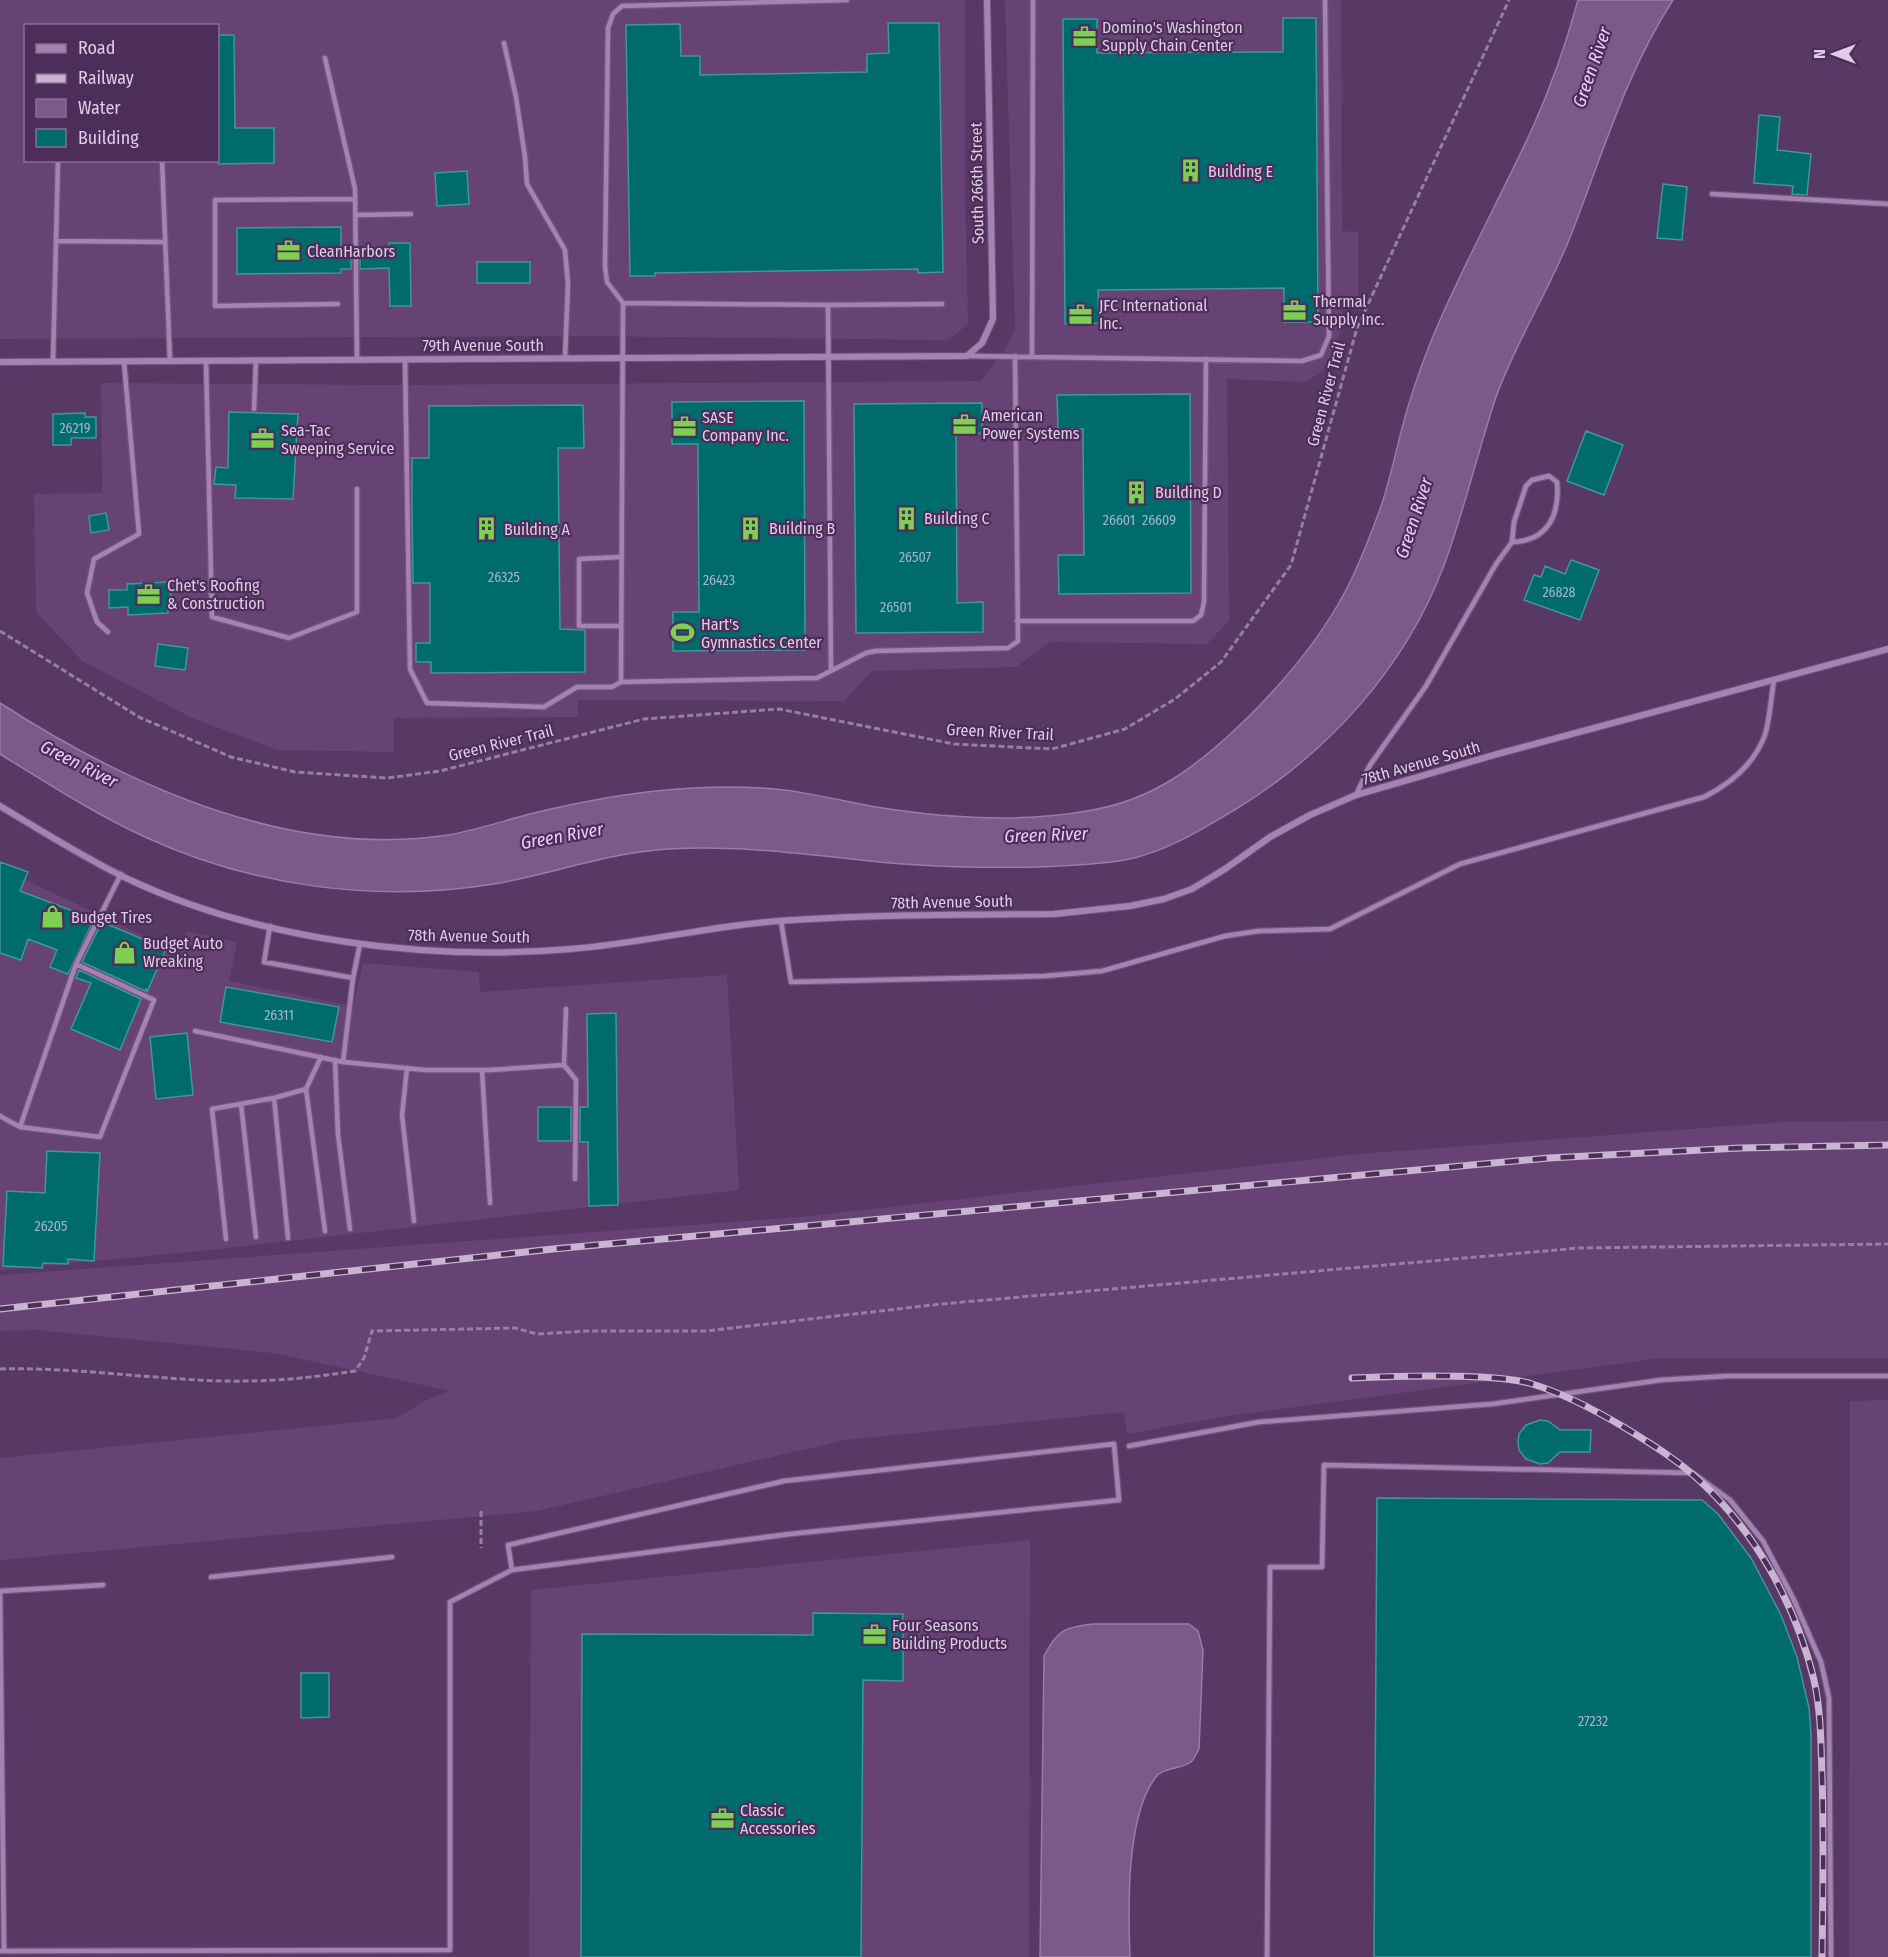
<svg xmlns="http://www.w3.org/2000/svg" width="1888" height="1957" font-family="'Fira Sans Condensed',sans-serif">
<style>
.built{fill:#664374;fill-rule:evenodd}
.water{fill:#7d588b;stroke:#9a7ba7;stroke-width:1.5}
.building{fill:#006b6c;stroke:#419798;stroke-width:1.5}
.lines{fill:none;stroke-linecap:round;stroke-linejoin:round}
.lane-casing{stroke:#71567b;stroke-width:7}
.street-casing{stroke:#71567b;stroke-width:8}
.path{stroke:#987ea2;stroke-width:3;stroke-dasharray:6 3;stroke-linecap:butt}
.lane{stroke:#a582b3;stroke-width:4.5}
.street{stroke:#a582b3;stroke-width:6}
.rail-casing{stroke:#c9b4d2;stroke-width:7}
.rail{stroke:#4d2d59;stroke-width:4.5;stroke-dasharray:14;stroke-linecap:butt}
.labels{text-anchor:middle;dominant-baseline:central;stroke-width:4.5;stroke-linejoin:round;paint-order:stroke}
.number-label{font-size:14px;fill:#a7b4c8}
.poi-label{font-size:16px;fill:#dfcce7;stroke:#4d2d59;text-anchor:start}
.street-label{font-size:16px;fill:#dfcce7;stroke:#4d2d59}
.water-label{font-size:18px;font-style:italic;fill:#eccbf9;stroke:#4d2d59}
</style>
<rect width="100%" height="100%" fill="#583864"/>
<path class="built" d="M0 0H965V191L968 324 948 340 576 336 0 339ZM26 26H218V160H26Z
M1005 0H1341L1342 231 1358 232V302L1343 303 1341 330 1332 357 1319 374 1304 382 1227 379 1229 621 1207 644 1050 642 1016 667 872 671 844 701 578 700V717L394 718V752L277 750 192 718 82 661 36 612 34 494 102 493 101 383 388 385 981 381 1005 349 1015 329Z
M0 868 178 952 187 931 237 942 229 981 353 1006 363 963 479 972 480 992 727 975 739 1190 211 1250 0 1270Z
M1888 1121V1358H1662L1228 1416 1127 1434 1124 1412 846 1440 537 1511 0 1560V1458L397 1418 424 1401 450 1391 273 1353 36 1330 0 1331V1275L801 1217 1358 1154 1785 1122Z
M1888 1400V1957H1849L1850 1401Z
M1030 1540 1029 1957H529L531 1590Z"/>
<path class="water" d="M1578 0H1673C1626 72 1602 156 1571 235 1549 291 1516 341 1496 397 1477 454 1464 512 1443 568 1404 669 1328 753 1236 809 1201 830 1166 852 1125 860 1096 865 1066 866 1036 867 980 868 925 867 869 861 803 854 735 845 669 849 609 852 553 874 494 884 376 903 254 887 145 837 95 814 47 783 0 754V703C130 787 289 859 448 835 476 830 503 821 530 814 575 803 620 794 666 790 697 787 730 786 761 788 800 790 838 800 876 807 945 818 1019 823 1087 811 1118 806 1150 794 1176 777 1194 766 1210 752 1226 738 1273 695 1316 647 1346 590 1359 565 1369 539 1379 512 1391 479 1397 444 1407 410 1416 380 1427 349 1440 320 1468 256 1502 194 1532 129 1551 87 1566 44 1578 0Z
M1093 1624H1189L1198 1631 1203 1650 1199 1749C1197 1752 1195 1758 1192 1761 1182 1770 1164 1766 1155 1778 1126 1818 1128 1908 1130 1957H1040L1044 1656C1058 1629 1064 1628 1093 1624Z"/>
<path class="building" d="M1283 18H1316L1318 322H1284V288L1098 290 1099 323 1065 324 1063 19H1097V53L1283 52Z
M888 23H939L943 272 918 273V269L655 273V276H630L626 25 680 24 681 56H700V75L867 72V54L889 53Z
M218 35H234L235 128H274V163L218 164Z
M1759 115 1780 117 1777 150 1811 154 1807 195 1792 194 1793 186 1754 183Z
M467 171 469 204 437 206 435 173Z
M1663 184 1687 187 1682 240 1657 238Z
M341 227V248H351V269H341V273L237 274V228Z
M389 243H410L411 306H390L389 268 360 269V248H389Z
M477 262H530V283H477Z
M1190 394 1191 593 1059 594 1058 555H1084L1083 429H1058L1057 395Z
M804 401 805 650 673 651V612H699L698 444H672V402Z
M982 403V433L956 434 957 603 983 602V632L856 633 854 404Z
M583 405 584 448H558L560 629 585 630V672L431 673V662H416V643H430V583H413L412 509V458H429V406Z
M229 412 298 414 293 499 235 498 236 485 214 484 216 467 228 468Z
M85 413V417H96V438H71V445H53V414Z
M1586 431 1623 445 1604 495 1567 481Z
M106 513 109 530 91 533 89 516Z
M1571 560 1599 570 1580 620 1524 600 1534 575 1541 577 1545 566 1565 574Z
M170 582 171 605H168V613L128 615V607L109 608V590H127V584Z
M158 644 188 648 185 670 155 666Z
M0 862 28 872 20 891 94 919 68 974 50 967 57 950 28 939 21 960 0 953Z
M102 922 166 949 147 992 146 989 145 991 82 962Z
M79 970 141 999 120 1050 71 1029 91 983 76 978Z
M226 987 339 1007 332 1042 220 1022Z
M616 1013 618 1205 589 1206 588 1142H580V1107H588L587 1014Z
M187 1033 193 1095 156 1099 150 1037Z
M538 1107H571V1141H538Z
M47 1151 100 1153 94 1261 68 1259V1264L43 1263 42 1268 3 1266 7 1191 45 1193Z
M1540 1420 1548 1421 1560 1430H1591L1590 1452H1560L1548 1463 1540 1464 1526 1459 1519 1450 1518 1442 1519 1434 1526 1425Z
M1377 1498 1702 1500 1718 1514 1751 1558 1781 1615 1797 1657 1809 1708 1811 1734V1957H1374Z
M813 1613 903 1614V1681L863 1680 861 1957H581L582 1634 813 1635Z
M301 1673H329V1717L301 1718Z"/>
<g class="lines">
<defs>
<path id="lane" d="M504 43 516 97 525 157 527 184 565 250 568 284 565 358
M325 58 355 189 357 359
M162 160 170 362
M1712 194 1888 204
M356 215 411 214
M56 241 165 242
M623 303 828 305 831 671
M338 304 215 306V200L355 199
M828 305 942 304
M967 356 1302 361 1321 355 1329 336 1325 0
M1032 357 1033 0
M405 359 410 669 427 703 544 707 577 687H612L621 682 817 678 866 653 875 651 1008 648 1018 641 1015 356
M206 361 212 617 289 638 357 612V489
M53 362 58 160
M254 409 256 360
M1017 621H1193L1201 615 1204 602 1206 359
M621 626H579V559L622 557
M108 632 97 622 87 593 94 559 139 534 124 362
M621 682 623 303 607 282 605 266 608 28 613 14 622 6 847 0
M1356 795 1370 765 1426 686 1496 564 1512 542 1514 522 1526 486 1532 480 1549 476 1557 482C1560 515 1548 541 1512 542
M781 921 791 982 1045 976 1102 971 1225 936 1259 931 1330 929 1460 864 1704 797C1730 784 1754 764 1765 735 1770 718 1771 697 1774 680
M270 926 264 962 353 978 360 944
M566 1009 564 1065 576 1080 575 1179
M195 1031 343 1062 425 1070H491L564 1065
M335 1060 338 1135 350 1229
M343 1062 353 978
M407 1068 402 1115 414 1221
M482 1070 490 1203
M306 1089 325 1231
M274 1098 288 1238
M241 1104 256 1237
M0 1116 20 1127 76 964 121 874
M20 1127 100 1137 154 1000 76 964
M226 1239 212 1109 274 1098 306 1089 321 1057
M1129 1446 1259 1422 1492 1404 1661 1380 1727 1376H1888
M211 1577 392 1557
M0 1591 4 1951
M1 1591 103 1585
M0 1951 450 1950V1602L512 1570 790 1534 1119 1500 1114 1444 784 1481 508 1545 512 1570
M1267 1957 1270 1567H1322L1324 1465 1693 1473 1730 1500 1763 1541 1793 1598 1821 1662 1829 1698 1831 1957"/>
<path id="street" d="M0 362 967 356 982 343 993 319 987 0
M0 806C42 831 84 858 128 879 259 941 428 961 571 949 645 943 718 924 793 920 880 914 967 915 1054 914L1130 906 1164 899 1192 889 1225 869 1270 837 1310 815 1356 795 1501 753 1888 649"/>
</defs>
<use href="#lane" class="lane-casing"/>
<use href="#street" class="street-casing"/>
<path class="path" d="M0 631 139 717 231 757 295 772 387 778 440 771 644 719 779 709 954 744 1052 749 1125 729 1175 699 1221 662 1291 565 1357 328 1509 0
M0 1369C75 1367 149 1379 223 1381 268 1382 311 1378 355 1371L364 1358 372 1331 515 1328 537 1334 589 1331H706L941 1304 1579 1248 1888 1244
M481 1511V1548"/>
<use href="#lane" class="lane"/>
<use href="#street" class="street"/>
<defs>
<path id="rail" d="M0 1309 553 1249 1549 1158 1740 1148 1888 1145
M1352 1378C1394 1376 1437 1375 1479 1377 1495 1378 1513 1379 1529 1383 1563 1393 1597 1411 1627 1429 1653 1445 1679 1461 1701 1482 1757 1534 1796 1606 1814 1680 1821 1711 1821 1745 1822 1775 1824 1836 1823 1896 1822 1957"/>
</defs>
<use href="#rail" class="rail-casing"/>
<use href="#rail" class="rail"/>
</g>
<defs>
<symbol id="office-bare" viewBox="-9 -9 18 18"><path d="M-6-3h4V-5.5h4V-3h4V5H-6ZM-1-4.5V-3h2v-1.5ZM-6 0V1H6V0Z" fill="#7ed053" stroke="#4d2d59" stroke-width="2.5" paint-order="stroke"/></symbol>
<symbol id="building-bare" viewBox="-9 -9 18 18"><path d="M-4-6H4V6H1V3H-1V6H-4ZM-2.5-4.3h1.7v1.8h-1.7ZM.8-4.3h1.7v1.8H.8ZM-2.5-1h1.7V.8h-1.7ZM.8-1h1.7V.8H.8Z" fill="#7ed053" stroke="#4d2d59" stroke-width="2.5" paint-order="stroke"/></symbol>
<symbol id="stadium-bare" viewBox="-9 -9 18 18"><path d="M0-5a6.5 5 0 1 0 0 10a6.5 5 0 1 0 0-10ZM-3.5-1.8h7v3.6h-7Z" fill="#7ed053" stroke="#4d2d59" stroke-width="2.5" paint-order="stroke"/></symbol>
<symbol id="shop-bare" viewBox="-9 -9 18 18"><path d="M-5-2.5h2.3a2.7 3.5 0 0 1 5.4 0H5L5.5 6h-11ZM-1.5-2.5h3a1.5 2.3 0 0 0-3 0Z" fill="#7ed053" stroke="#4d2d59" stroke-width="2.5" paint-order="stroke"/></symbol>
</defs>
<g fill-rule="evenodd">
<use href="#office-bare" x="1068" y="20" width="33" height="33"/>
<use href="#building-bare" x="1174" y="154" width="33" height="33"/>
<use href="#office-bare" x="272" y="234" width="33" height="33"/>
<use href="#office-bare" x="1278" y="294" width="33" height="33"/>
<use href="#office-bare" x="1064" y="298" width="33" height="33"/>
<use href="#office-bare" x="948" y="408" width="33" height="33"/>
<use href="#office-bare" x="668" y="410" width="33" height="33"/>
<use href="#office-bare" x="246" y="422" width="33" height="33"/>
<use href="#building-bare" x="1120" y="476" width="33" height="33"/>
<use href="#building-bare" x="890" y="502" width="33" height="33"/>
<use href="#building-bare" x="734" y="512" width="33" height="33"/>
<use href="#building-bare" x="470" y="512" width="33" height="33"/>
<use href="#office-bare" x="132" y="578" width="33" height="33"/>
<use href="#stadium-bare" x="666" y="616" width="33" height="33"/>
<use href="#shop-bare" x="36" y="900" width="33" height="33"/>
<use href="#shop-bare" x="108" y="936" width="33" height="33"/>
<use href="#office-bare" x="858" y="1618" width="33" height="33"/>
<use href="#office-bare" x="706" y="1802" width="33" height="33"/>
</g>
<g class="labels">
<g class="number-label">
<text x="75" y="428">26219</text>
<text x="1119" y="520">26601</text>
<text x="1159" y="520">26609</text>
<text x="915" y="557">26507</text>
<text x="504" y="577">26325</text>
<text x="719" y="580">26423</text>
<text x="1559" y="592">26828</text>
<text x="896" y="607">26501</text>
<text x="279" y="1015">26311</text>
<text x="51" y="1226">26205</text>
<text x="1593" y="1721">27232</text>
</g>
<g class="poi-label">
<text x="1102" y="27">Domino's Washington<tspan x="1102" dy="18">Supply Chain Center</tspan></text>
<text x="1208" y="171">Building E</text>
<text x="307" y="251">CleanHarbors</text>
<text x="1313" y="301">Thermal<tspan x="1313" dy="18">Supply Inc.</tspan></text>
<text x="1099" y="305">JFC International<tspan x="1099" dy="18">Inc.</tspan></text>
<text x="982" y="415">American<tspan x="982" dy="18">Power Systems</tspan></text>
<text x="702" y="417">SASE<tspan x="702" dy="18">Company Inc.</tspan></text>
<text x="281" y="430">Sea-Tac<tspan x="281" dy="18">Sweeping Service</tspan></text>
<text x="1155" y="492">Building D</text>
<text x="924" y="518">Building C</text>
<text x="769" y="528">Building B</text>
<text x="504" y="529">Building A</text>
<text x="167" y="585">Chet's Roofing<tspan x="167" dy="18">&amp; Construction</tspan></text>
<text x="701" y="624">Hart's<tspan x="701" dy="18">Gymnastics Center</tspan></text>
<text x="71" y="917">Budget Tires</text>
<text x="143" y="943">Budget Auto<tspan x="143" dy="18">Wreaking</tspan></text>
<text x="892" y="1625">Four Seasons<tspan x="892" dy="18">Building Products</tspan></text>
<text x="740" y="1810">Classic<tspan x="740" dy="18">Accessories</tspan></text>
</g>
<g class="street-label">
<text transform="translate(977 183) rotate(-91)">South 266th Street</text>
<text x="483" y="345">79th Avenue South</text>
<text transform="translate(1326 394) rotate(-75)">Green River Trail</text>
<text transform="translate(1000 732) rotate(3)">Green River Trail</text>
<text transform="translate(501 743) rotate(-14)">Green River Trail</text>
<text transform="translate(1421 763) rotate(-16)">78th Avenue South</text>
<text transform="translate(952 902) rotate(-1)">78th Avenue South</text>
<text transform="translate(469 936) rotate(1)">78th Avenue South</text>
</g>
<g class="water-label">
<text transform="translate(1592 67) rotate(-71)">Green River</text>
<text transform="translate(1414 518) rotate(-72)">Green River</text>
<text transform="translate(79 764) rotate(27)">Green River</text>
<text transform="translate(1046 835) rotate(-2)">Green River</text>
<text transform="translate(562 836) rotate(-10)">Green River</text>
</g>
</g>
<rect x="24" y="24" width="195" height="138" fill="#4d2d59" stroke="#876d92" stroke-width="1.5"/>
<rect x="36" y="44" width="30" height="9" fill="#a582b3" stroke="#876d92" stroke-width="1.5"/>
<text x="78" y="54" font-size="18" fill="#dfcce7">Road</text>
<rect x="36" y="74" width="30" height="9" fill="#c9b4d2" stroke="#876d92" stroke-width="1.5"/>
<text x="78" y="84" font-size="18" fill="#dfcce7">Railway</text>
<rect x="36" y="99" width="30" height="18" fill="#7d588b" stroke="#876d92" stroke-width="1.5"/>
<text x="78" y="114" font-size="18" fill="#dfcce7">Water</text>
<rect x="36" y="129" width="30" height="18" fill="#006b6c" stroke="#876d92" stroke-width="1.5"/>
<text x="78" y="144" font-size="18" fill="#dfcce7">Building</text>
<g transform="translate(1834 54) rotate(270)" stroke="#4d2d59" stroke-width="4.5" paint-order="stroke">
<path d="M0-4.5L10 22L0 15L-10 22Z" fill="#dfcce7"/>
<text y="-9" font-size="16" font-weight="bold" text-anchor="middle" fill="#dfcce7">N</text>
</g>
</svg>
